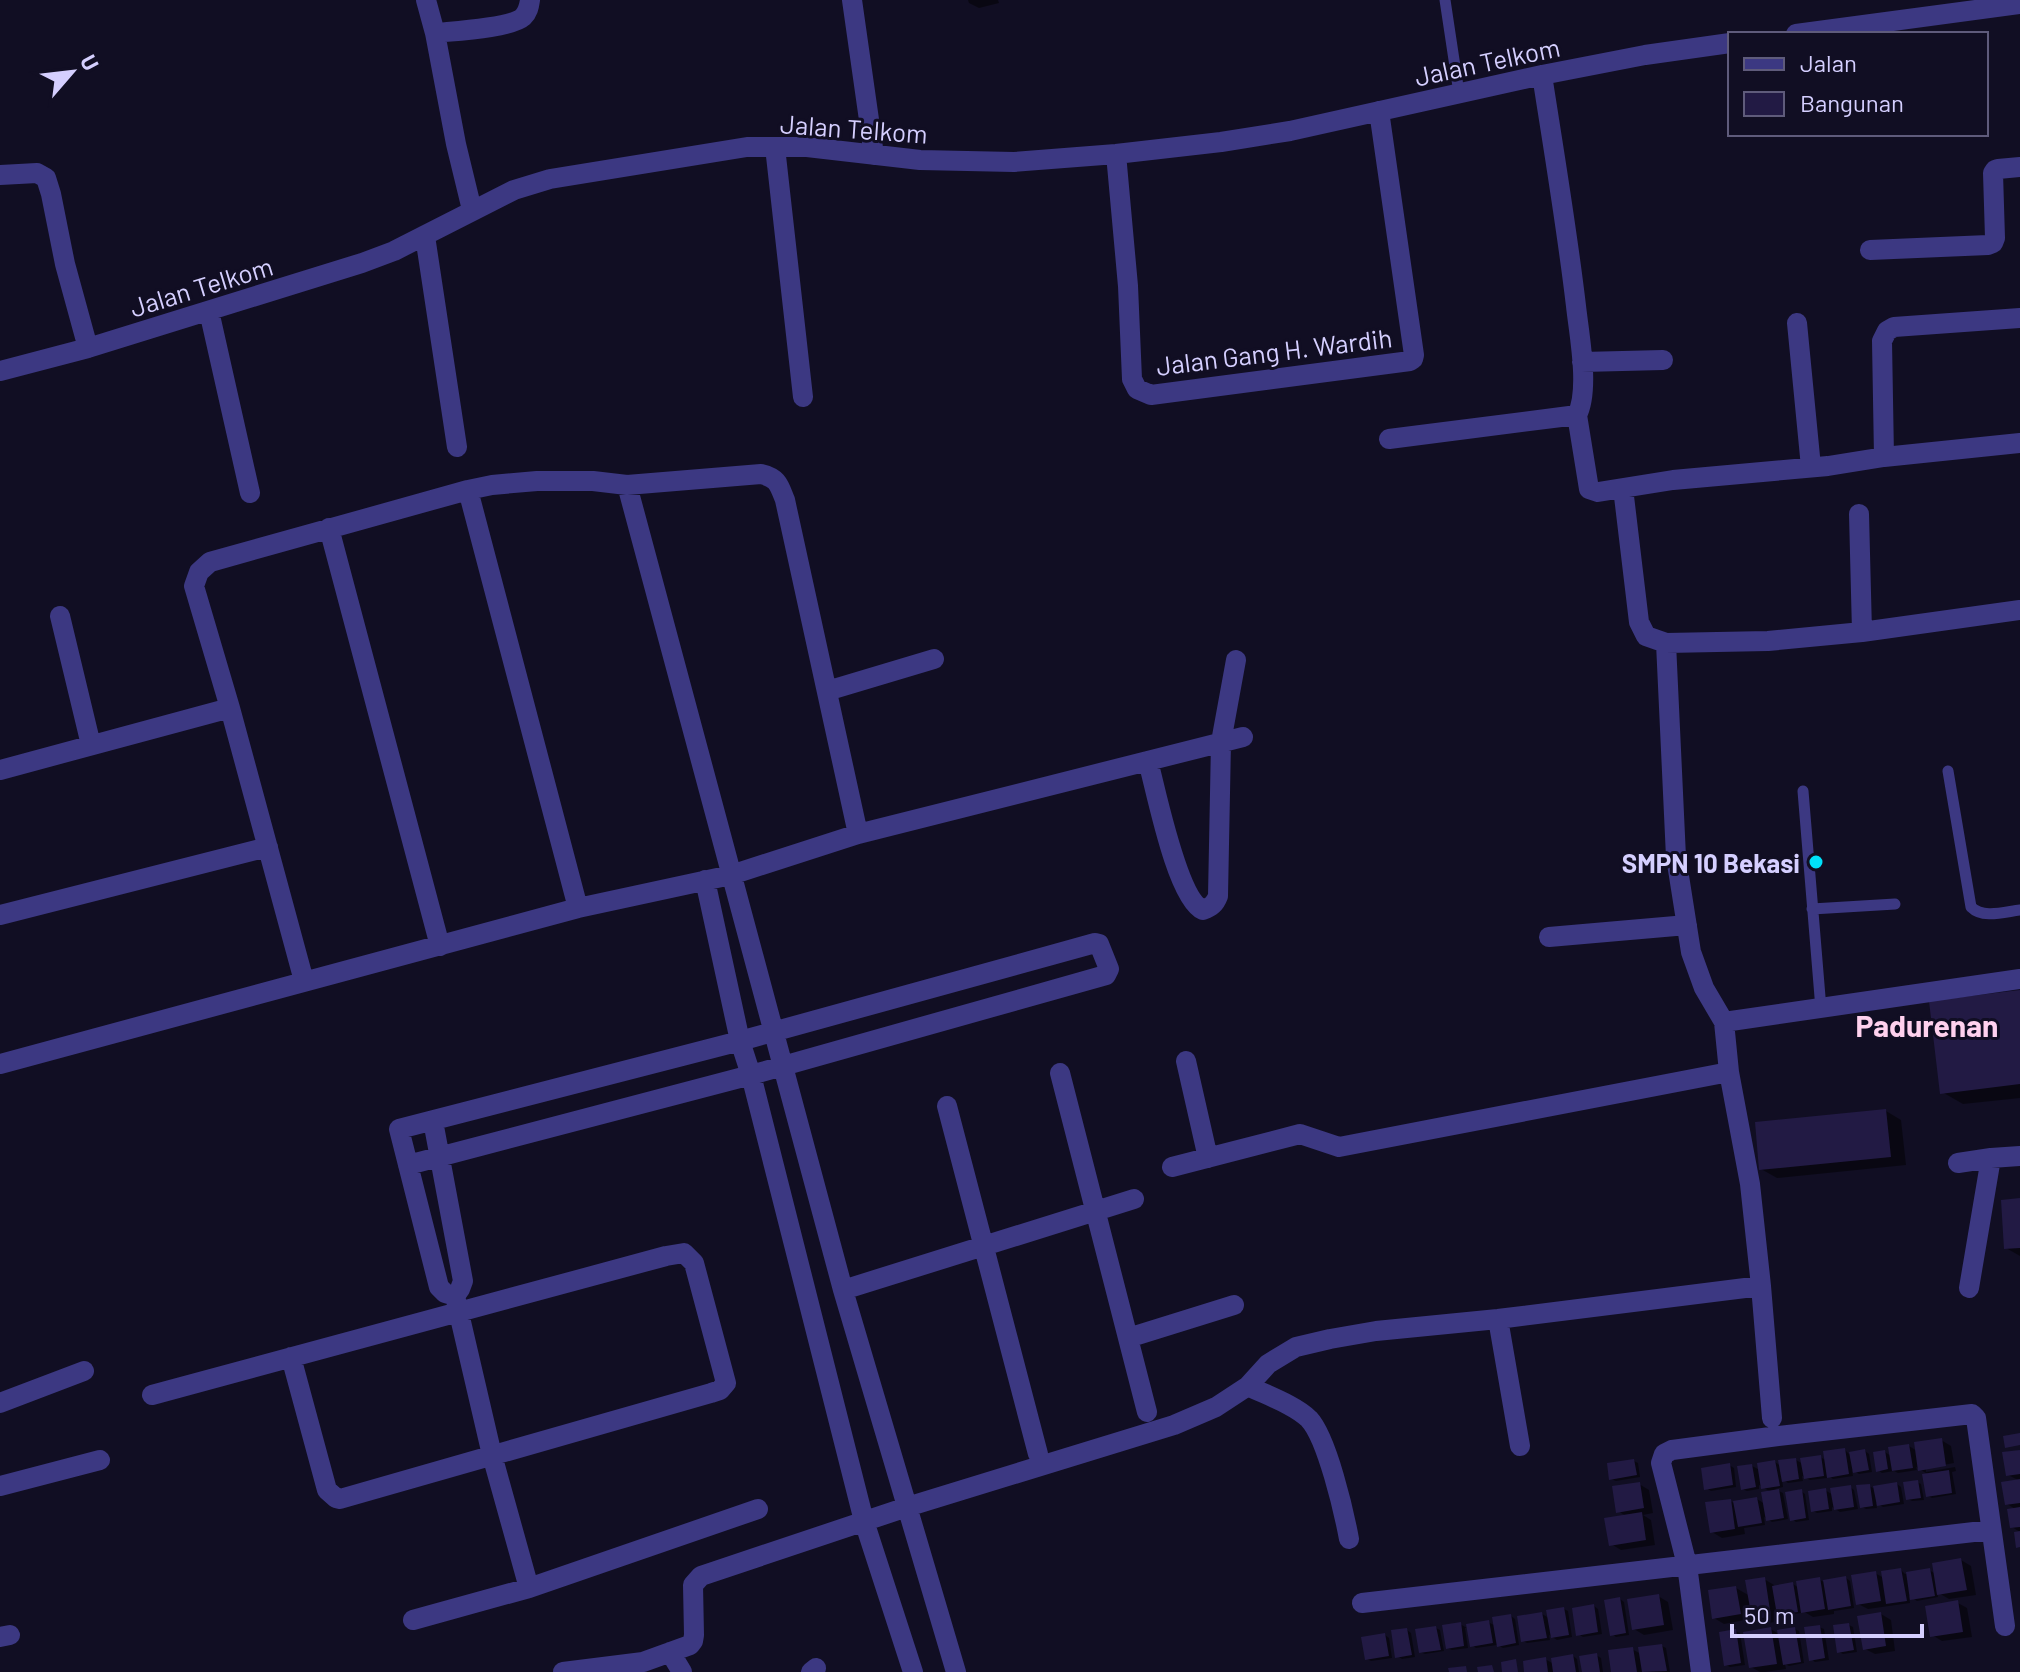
<svg xmlns="http://www.w3.org/2000/svg" width="2020" height="1672" font-family="Barlow,sans-serif">
<style>
.shadow{fill:#0007}
.building{fill:#221a44}
.lines{fill:none;stroke-linecap:round;stroke-linejoin:round}
.service{stroke:#3c3882;stroke-width:11}
.minor{stroke:#3c3882;stroke-width:20}
.poi-dot{fill:#00e0fa;stroke:#110e23;stroke-width:3}
.labels{text-anchor:middle;dominant-baseline:central;stroke-width:6;stroke-linejoin:round;paint-order:stroke}
.street-label{font-size:26px;fill:#d5cfff;stroke:#110e23}
.poi-label{font-size:26px;font-weight:bold;fill:#d5cfff;stroke:#110e23;text-anchor:end}
.quarter-label{font-size:30px;font-weight:bold;fill:#ffd1ee;stroke:#110e23}
</style>
<rect width="100%" height="100%" fill="#110e23"/>
<path class="shadow" d="M968 0H998L999 3 979 8 969 3Z
M2020 992V1098L1963 1104 1942 1092Z
M1886 1111 1901 1120 1906 1165 1777 1178 1761 1169Z
M2020 1201V1256L2006 1248Z
M1941 1440 1951 1446 1954 1463 1926 1468V1472L1955 1467 1956 1471 1952 1472 1956 1494 1932 1498 1928 1496 1929 1475 1916 1467 1917 1470 1898 1473 1894 1471 1882 1473 1878 1470 1885 1452 1891 1456 1909 1446 1917 1451Z
M1845 1450 1849 1454 1865 1451 1869 1454 1872 1472 1859 1474 1852 1470 1853 1476 1833 1479 1827 1475V1478L1810 1480 1802 1476 1803 1481 1788 1483 1782 1479 1783 1487 1775 1489 1783 1493 1788 1519 1772 1522 1764 1517 1765 1525 1744 1528 1745 1534 1722 1538 1712 1532 1730 1501 1734 1503 1757 1499 1765 1504 1771 1492 1759 1485V1489L1747 1491 1742 1489 1752 1466 1760 1470 1775 1462 1781 1466 1796 1460 1803 1464 1820 1457 1826 1460Z
M2020 1452V1532L2012 1527 2017 1510 2007 1504 2020 1481 2008 1475Z
M1634 1461 1638 1463 1640 1477 1616 1481 1611 1479Z
M1729 1465 1734 1468 1736 1487 1711 1491 1706 1488Z
M1917 1482 1921 1484 1924 1500 1912 1501 1908 1499Z
M1639 1484 1649 1490 1653 1513 1643 1515 1651 1520 1655 1545 1621 1550 1611 1544 1626 1516 1618 1511Z
M1897 1484 1901 1487 1904 1504 1883 1507 1876 1503 1877 1508 1866 1509 1862 1507 1869 1486 1873 1488Z
M1850 1487 1854 1490 1858 1509 1840 1512 1832 1507V1511L1817 1513 1813 1511 1825 1490 1833 1495Z
M1801 1491 1805 1494 1809 1520 1796 1522 1792 1519Z
M1961 1560 1971 1566 1976 1595 1949 1599 1937 1592 1938 1597 1917 1601 1909 1596 1910 1603 1868 1609 1858 1604 1875 1573 1884 1578 1901 1570 1905 1574 1929 1570 1936 1574Z
M1846 1578 1850 1581 1854 1608 1834 1611V1614L1813 1617 1801 1610V1613L1783 1616 1779 1613 1780 1621 1763 1624 1749 1616 1750 1619 1724 1624 1714 1618 1736 1588 1750 1596 1764 1579 1774 1585 1775 1587 1793 1584 1799 1588 1820 1580 1824 1582Z
M1658 1596 1668 1602 1673 1630 1644 1635 1634 1629Z
M1620 1599 1624 1602 1629 1635 1616 1637 1612 1634Z
M1958 1603 1967 1608 1972 1637 1942 1641 1932 1635Z
M1594 1606 1598 1609 1602 1634 1583 1637 1578 1634Z
M1564 1609 1568 1611 1572 1637 1557 1640 1549 1635 1550 1640 1527 1643 1523 1641 1542 1614 1549 1618Z
M1881 1614 1891 1620 1895 1651 1875 1654 1865 1649Z
M1511 1616 1515 1619 1519 1645 1503 1648 1497 1645 1476 1648 1472 1645 1488 1622 1496 1626Z
M1460 1624 1467 1628H1465L1468 1648 1452 1650 1447 1648Z
M1849 1625 1853 1627 1857 1652 1843 1654 1839 1652Z
M1819 1627 1824 1629 1829 1660 1815 1662 1811 1659Z
M1436 1628 1440 1630 1444 1651 1425 1654 1420 1652Z
M1771 1629 1780 1635 1795 1629 1799 1631 1804 1663 1789 1666 1785 1664 1786 1669 1765 1672H1760L1751 1667Z
M1407 1630 1411 1633 1415 1657 1402 1659 1397 1656Z
M1735 1631 1740 1633 1745 1665 1730 1667 1726 1665Z
M1385 1635 1389 1638 1392 1658 1371 1661 1367 1659Z
M1662 1646 1666 1648 1670 1672H1613L1632 1649 1641 1654Z
M1596 1655 1601 1658 1603 1672H1584Z
M1573 1656 1577 1659 1579 1672H1526L1545 1659 1554 1664Z"/>
<path class="building" d="M2020 990V1084L1940 1094 1929 1001Z
M1886 1109 1891 1157 1759 1170 1755 1122Z
M2020 1198V1248L2004 1249 2001 1200Z
M2020 1433V1445L2005 1448 2003 1436Z
M1942 1438 1946 1466 1918 1471 1914 1442Z
M1909 1444 1913 1468 1892 1471 1888 1447Z
M1845 1448 1849 1474 1827 1478 1823 1451Z
M1865 1449 1869 1470 1853 1473 1849 1452Z
M1885 1450 1888 1469 1876 1472 1873 1452Z
M2020 1450V1474L2006 1476 2002 1452Z
M1821 1455 1824 1476 1804 1479 1800 1458Z
M1796 1458 1799 1479 1782 1482 1778 1460Z
M1634 1459 1637 1475 1609 1480 1607 1463Z
M1775 1460 1780 1486 1761 1489 1757 1463Z
M1730 1463 1733 1485 1704 1490 1701 1468Z
M1752 1464 1756 1487 1741 1490 1737 1466Z
M1949 1470 1952 1493 1926 1497 1922 1474Z
M2020 1479V1503L2005 1505 2001 1482Z
M1918 1480 1921 1498 1906 1500 1903 1482Z
M1640 1482 1644 1508 1616 1513 1612 1486Z
M1897 1482 1900 1502 1877 1506 1873 1486Z
M1870 1484 1873 1506 1860 1508 1856 1485Z
M1851 1485 1854 1507 1834 1510 1830 1488Z
M1826 1488 1829 1509 1811 1512 1808 1491Z
M1779 1489 1784 1518 1766 1521 1761 1492Z
M1802 1489 1806 1518 1790 1521 1785 1492Z
M1757 1497 1762 1523 1738 1527 1733 1501Z
M1731 1499 1735 1529 1710 1533 1705 1502Z
M2020 1507V1527L2010 1528 2007 1509Z
M1642 1512 1646 1540 1609 1546 1604 1518Z
M2020 1531V1547L2016 1548 2014 1532Z
M1961 1558 1967 1590 1937 1595 1932 1563Z
M1901 1568 1907 1601 1886 1604 1881 1571Z
M1930 1568 1935 1596 1910 1600 1906 1572Z
M1876 1571 1881 1601 1856 1605 1851 1575Z
M1846 1576 1851 1606 1828 1610 1823 1580Z
M1765 1577 1771 1617 1752 1619 1745 1580Z
M1820 1577 1825 1609 1801 1613 1796 1581Z
M1793 1582 1798 1612 1777 1615 1772 1586Z
M1736 1586 1741 1614 1712 1619 1708 1590Z
M1659 1594 1664 1625 1632 1630 1627 1599Z
M1620 1597 1626 1633 1610 1636 1604 1600Z
M1958 1600 1963 1632 1930 1637 1925 1606Z
M1594 1604 1598 1632 1576 1636 1572 1608Z
M1564 1607 1569 1635 1551 1638 1546 1610Z
M1542 1612 1547 1638 1521 1642 1517 1616Z
M1881 1612 1886 1646 1863 1650 1857 1616Z
M1511 1614 1516 1643 1497 1647 1492 1617Z
M1489 1620 1493 1643 1470 1647 1466 1624Z
M1461 1622 1464 1646 1446 1649 1442 1625Z
M1849 1623 1854 1650 1837 1653 1833 1625Z
M1820 1625 1825 1658 1809 1661 1804 1627Z
M1436 1626 1441 1650 1419 1653 1415 1629Z
M1771 1627 1777 1664 1749 1668 1743 1632Z
M1795 1627 1801 1662 1783 1665 1777 1630Z
M1407 1628 1412 1655 1395 1658 1391 1630Z
M1736 1629 1741 1663 1724 1666 1719 1632Z
M1385 1633 1389 1656 1365 1660 1361 1637Z
M1662 1644 1667 1671 1642 1672 1638 1647Z
M1633 1647 1637 1672H1611L1608 1650Z
M1597 1653 1600 1672H1582L1579 1656Z
M1573 1654 1576 1672H1553L1551 1658Z
M1546 1657 1548 1672H1524L1523 1661Z
M1516 1659 1518 1672H1502L1501 1662Z
M1492 1665 1494 1672H1478L1477 1667Z
M1466 1666 1467 1672H1449L1448 1668Z"/>
<g class="lines">
<path class="service" d="M1445 0 1459 93
M1948 771 1971 907C1983 919 2004 912 2020 910
M1803 791 1821 1009
M1812 909 1895 904"/>
<path class="minor" d="M426 0 435 33 456 144 472 210
M852 0 874 155
M435 33C453 31 511 28 523 17 528 12 529 7 530 0
M1796 34 2020 4
M1542 75C1554 152 1567 229 1576 306 1579 334 1590 390 1577 415L1589 489 1598 492 1623 488 1639 622 1646 636 1666 643 1676 857 1691 952 1704 988 1724 1022
M775 147 803 397
M1116 154 1128 286 1132 379 1137 389 1151 395 1410 361 1413 359 1414 355 1379 111
M0 175 37 173 46 178 51 194 65 264 88 348
M425 236 457 447
M1870 250 1988 245 1993 243 1995 238 1993 173 1995 170 1998 169 2020 167
M209 311 250 493
M1797 323 1811 467
M1582 362 1663 360
M0 371 88 348 362 263 394 251 514 190 550 179 747 147H807L920 160 1014 162 1116 154 1221 142 1290 131 1542 75 1645 55 1730 43
M1389 439 1577 415
M1884 457 1882 341 1887 331 1894 327 2020 318
M627 485 843 1290 956 1672
M1623 488 1673 480 1828 466 1884 457 2020 443
M468 490 578 908
M1859 514 1862 632
M329 528 440 946
M60 616 91 745
M1666 643 1768 641 1862 632 2020 610
M827 691 934 659
M1148 761C1156 790 1177 899 1203 910 1211 907 1215 904 1218 896L1221 742 1236 660
M0 770 230 708
M705 880 740 1041 751 1075 864 1521 913 1672
M0 915 268 847
M1549 937 1687 925
M304 981 230 708 194 586 199 572 210 562 468 490 492 485 537 481H593L627 485 761 474C778 478 779 485 785 500L858 834
M1186 1061 1208 1158
M0 1064 578 908 731 875 858 834 1243 737
M1060 1073 1147 1412
M947 1106 1038 1454
M433 1121 463 1281 460 1289 455 1296 492 1455 529 1588
M1958 1163 1991 1158 2020 1156
M408 1165 751 1075 1106 975 1109 969 1099 944 1095 943 740 1041 399 1129 439 1287 445 1293 455 1296
M1172 1167 1300 1134 1339 1147 1729 1072
M1761 1286 1772 1418
M1969 1288 1991 1158
M843 1290 1134 1199
M1498 1319 1520 1446
M1128 1338 1234 1305
M1248 1386C1266 1395 1295 1405 1309 1419 1327 1438 1344 1512 1349 1539
M152 1395 666 1256 684 1253 694 1263 726 1383 720 1390 711 1393 340 1499 336 1498 327 1490 291 1357
M0 1403 84 1371
M0 1486 100 1460
M1362 1603 1991 1530
M413 1620 529 1588 758 1509
M0 1637 10 1635
M670 1652 682 1672
M563 1672 643 1662 690 1645 693 1641 694 1635 693 1585 701 1576 907 1507 1174 1425 1216 1407 1248 1386 1268 1364 1296 1347 1330 1339 1376 1331 1498 1319 1761 1286 1750 1184 1729 1072 1724 1022 2020 979
M811 1672 816 1668
M1701 1672 1687 1565 1661 1463 1664 1454 1672 1450 1778 1436 1972 1414 1976 1418 2005 1626"/>
</g>
<circle class="poi-dot" cx="1816" cy="862" r="8"/>
<g class="labels">
<g class="street-label">
<text transform="translate(1487 61) rotate(-12)">Jalan Telkom</text>
<text transform="translate(854 128) rotate(4)">Jalan Telkom</text>
<text transform="translate(201 286) rotate(-17)">Jalan Telkom</text>
<text transform="translate(1274 351) rotate(-7)">Jalan Gang H. Wardih</text>
</g>
<g class="poi-label">
<text x="1800" y="862">SMPN 10 Bekasi</text>
</g>
<g class="quarter-label">
<text x="1927" y="1025">Padurenan</text>
</g>
</g>
<rect x="1728" y="32" width="260" height="104" fill="#110e23" stroke="#5f5b7b" stroke-width="2"/>
<rect x="1744" y="58" width="40" height="12" fill="#3c3882" stroke="#5f5b7b" stroke-width="2"/>
<text x="1800" y="72" font-size="24" fill="#d5cfff">Jalan</text>
<rect x="1744" y="92" width="40" height="24" fill="#221a44" stroke="#5f5b7b" stroke-width="2"/>
<text x="1800" y="112" font-size="24" fill="#d5cfff">Bangunan</text>
<g transform="translate(72 72) rotate(62)" stroke="#110e23" stroke-width="6" paint-order="stroke">
<path d="M0-6L14 30L0 20L-14 30Z" fill="#d5cfff"/>
<text y="-12" font-size="22" font-weight="bold" text-anchor="middle" fill="#d5cfff">U</text>
</g>
<path d="M1732 1624v12h190v-12" fill="none" stroke="#d5cfff" stroke-width="4"/>
<text x="1744" y="1624" font-size="24" fill="#d5cfff" stroke="#110e23" stroke-width="6" paint-order="stroke">50 m</text>
</svg>
